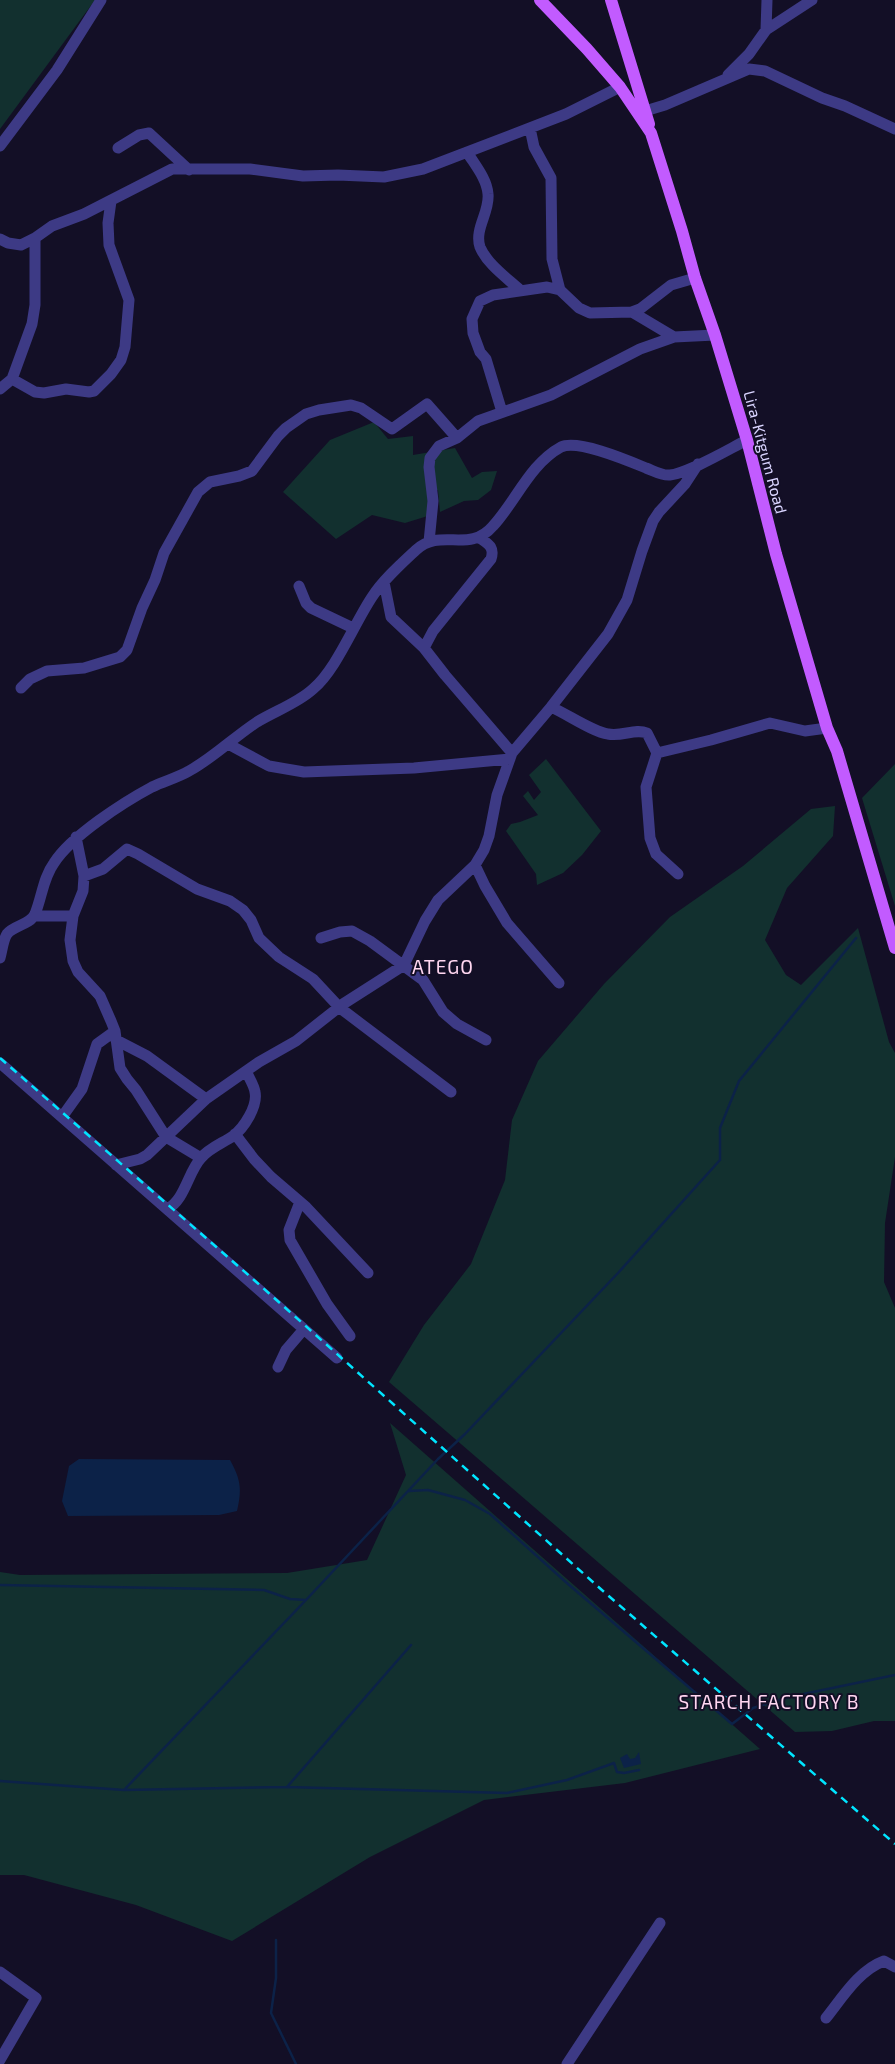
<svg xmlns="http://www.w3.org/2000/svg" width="895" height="2064" font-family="'Exo 2',sans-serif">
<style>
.green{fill:#12302f}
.water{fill:#0c2248}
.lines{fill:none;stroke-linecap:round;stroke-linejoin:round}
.stream{stroke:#0c2248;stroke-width:2.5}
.minor{stroke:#3d3a85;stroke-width:11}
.major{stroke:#c25bff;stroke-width:12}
.rail{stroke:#00e5ff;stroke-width:2.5;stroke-dasharray:8 6;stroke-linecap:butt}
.labels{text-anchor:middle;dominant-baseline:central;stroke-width:4;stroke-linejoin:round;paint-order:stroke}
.street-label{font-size:16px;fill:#d9d4ff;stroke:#130f26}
.quarter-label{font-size:19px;letter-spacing:1px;fill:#ffd6f0;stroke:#130f26}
</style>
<rect width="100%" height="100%" fill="#130f26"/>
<path class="green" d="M0 0H95L0 129Z
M374 422 388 439 413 436V455L455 448 472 478 482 472 497 471 491 490 478 500 464 501 440 512 438 490 430 493 431 515 405 523 372 515 336 539 283 492 330 440Z
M546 759 601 831 582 855 563 873 537 885 536 874 506 831 511 824 520 822 538 815 523 796 528 791 534 800 541 792 529 775Z
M895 764V906L862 798Z
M835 806 833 836 787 888 765 940 786 975 801 985 858 928 889 1042 895 1053V1157L885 1223 884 1282 895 1308V1721H874L832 1731 795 1732 389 1382 424 1325 471 1264 505 1180 512 1120 538 1061 604 984 670 917 743 866 811 809Z
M390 1423 760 1749 625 1783 484 1800 370 1857 232 1941 136 1905 24 1875H0V1572L20 1575 287 1573 367 1560 406 1475Z"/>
<path class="water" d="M79 1459 230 1460C241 1480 242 1489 237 1511L219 1515 68 1516 62 1501 69 1466Z
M639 1752 641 1764 624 1768 620 1758 627 1754 630 1759 635 1758Z"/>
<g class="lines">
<path class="stream" d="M409 1491 428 1490 465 1500 490 1514 568 1584 732 1724 753 1708 789 1697 895 1675
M0 1585 264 1590 290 1599 306 1600 438 1459 465 1434 618 1273 720 1160V1128L739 1081 856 938
M0 1781 124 1790 287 1787 507 1793 567 1780 614 1763 617 1772 624 1773 639 1770
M287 1787 411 1645
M124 1790 306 1600
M276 1940V1978L271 2013 296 2064"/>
<path class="minor" d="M766 30 767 0
M728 75 749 54 766 30 812 0
M645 111 665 105 749 69 765 71 822 98 845 106 895 129
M530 128 534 147 551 178 552 259 560 290
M0 146 57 70 101 0
M118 148 139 135 149 133 189 170
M467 152C475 165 487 179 488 194 490 212 474 229 480 247 487 264 507 278 520 290
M0 239 8 243 21 245 35 238 52 226 84 214 172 169H250L303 176 338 175 384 177 423 169 566 114 620 87
M632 312 640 309 671 285 695 278
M12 379 35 392 44 393 66 389 89 392 94 391 111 374 121 360 125 347 129 300 109 245 108 223 111 201
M0 389 12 379 32 324 35 305V238
M502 412 486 359 480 352 473 333 472 319 480 301 493 295 547 287 560 290 579 308 590 313 632 312 674 337
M480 538C488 544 495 547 491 559L433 631 424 648 445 675 512 753
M429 542 433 501 429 467 430 458 439 446 457 438 478 421 551 395 640 349 674 337 715 335
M384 582 391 617 424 648
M299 586 306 603 311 608 353 628
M21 688 30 679 47 671 84 668 120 657 127 650 142 608 155 580 164 553 198 492 210 482 239 476 252 471 278 436 286 428 306 414 319 410 351 405 361 408 392 429 427 404 457 438
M551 707C567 714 593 732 608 734 622 737 635 728 647 733L657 753 646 787 650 838 656 854 678 874
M228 744 269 766 304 772 414 768 510 759
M657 753 711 740 770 723 805 731 827 728
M76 837 84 876 83 891 73 916 70 940 73 961 78 972 100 996 111 1021 115 1031 120 1068 127 1079 136 1090 166 1137 201 1158
M475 865 485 886 507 923 559 983
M84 876 103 869 127 849 138 854 197 889 230 901 243 910 251 920 259 938 279 957 313 979 340 1008 451 1092
M34 916H73
M321 938 340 932 352 931 370 941 423 980 443 1012 457 1024 486 1040
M0 958C2 951 3 940 7 934 14 925 30 925 35 914 42 897 43 878 54 863 71 836 124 802 152 787 164 781 177 778 189 771 213 758 234 737 257 722 275 711 298 703 313 689 336 670 354 624 372 597 383 580 401 564 416 550 441 527 469 554 493 526 516 501 530 464 561 447 578 439 629 461 646 468 654 471 662 476 670 475 689 473 729 449 747 440
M116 1040 147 1056 206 1099 259 1062 296 1041 343 1004 404 965 425 921 438 900 475 865 484 850 489 836 497 795 512 753 551 707 608 634 627 600 642 551 653 521 659 512 685 484 698 464
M0 1063 337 1358
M62 1117 82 1089 97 1044 115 1031
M235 1134 254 1159 271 1177 306 1207 368 1273
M116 1165 140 1159 147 1155 206 1099
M300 1202 289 1230 290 1240 327 1304 350 1336
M167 1209C185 1200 188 1172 201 1158 209 1148 223 1143 233 1136 244 1128 258 1106 255 1092 254 1085 249 1078 246 1071
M278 1367 286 1350 304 1329
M0 1972 36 1998 0 2060
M826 2018C842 1998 859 1970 884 1961L895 1967
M567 2064 660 1923"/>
<path class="major" d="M540 0 587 49 620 87 651 133 682 231 695 278 715 335 747 440 776 554 827 728 837 751 895 948
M611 0 649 124"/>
<path class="rail" d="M0 1058 254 1280 603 1591 895 1844"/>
</g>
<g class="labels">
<g class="street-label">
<text transform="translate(766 452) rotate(75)">Lira-Kitgum Road</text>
</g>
<g class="quarter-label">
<text x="443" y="966">ATEGO</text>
<text x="769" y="1701">STARCH FACTORY B</text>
</g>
</g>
</svg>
